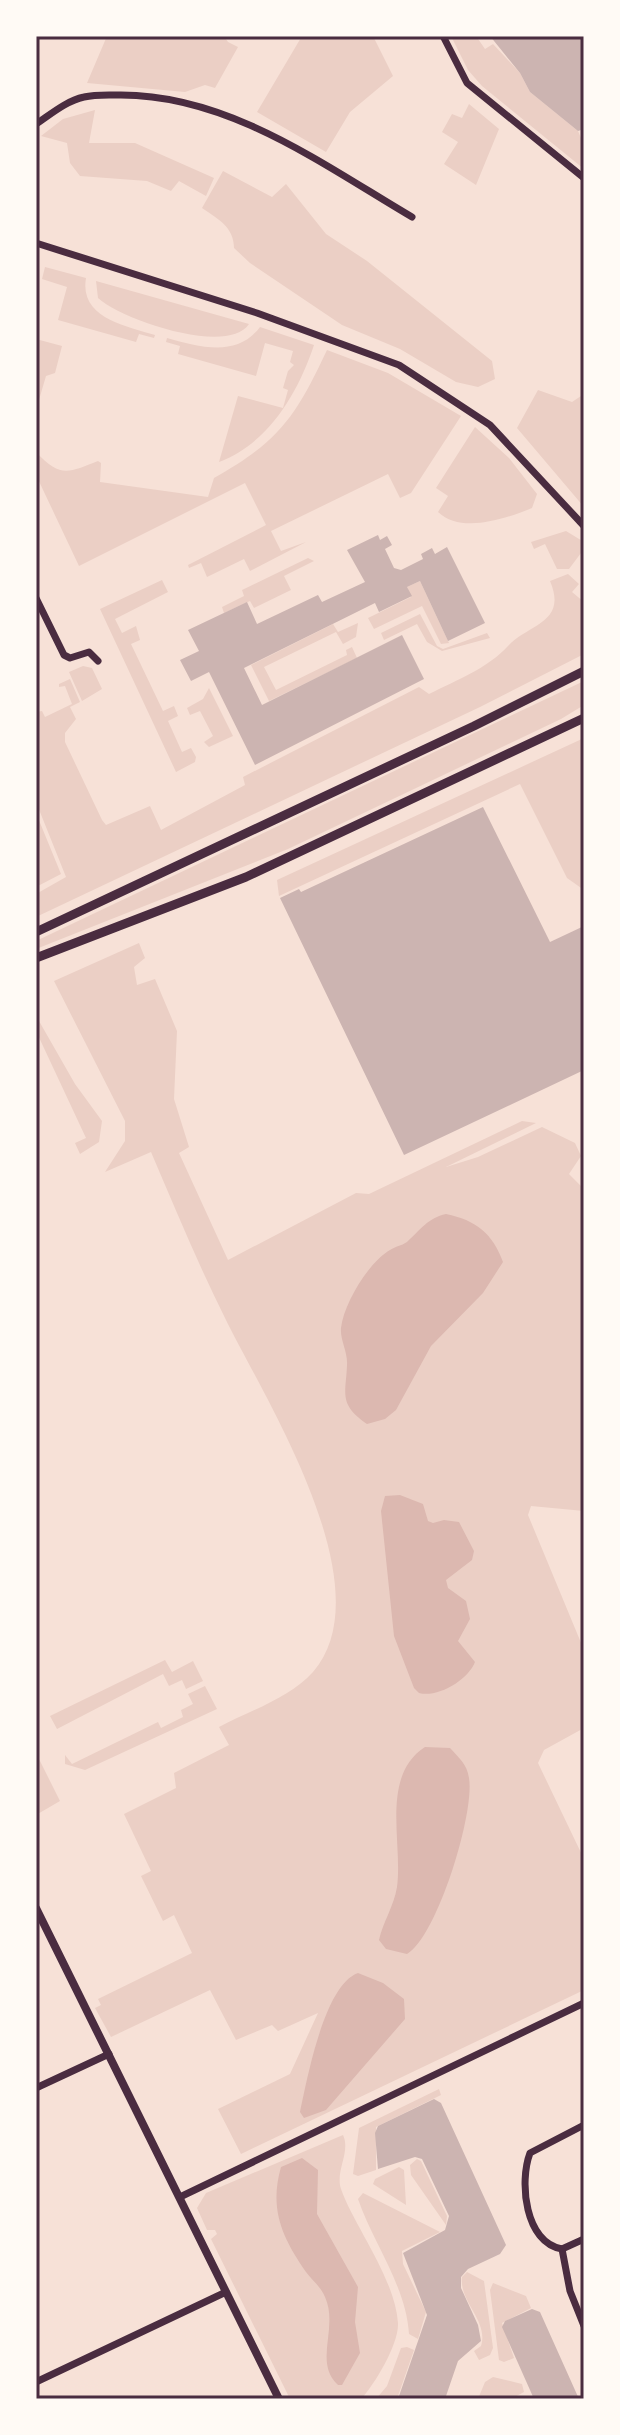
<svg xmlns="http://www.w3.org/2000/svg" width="620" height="2435" font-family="'Titillium Web',sans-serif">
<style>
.green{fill:#ebcfc5}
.water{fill:#dcb8b0}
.building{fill:#ccb4b1}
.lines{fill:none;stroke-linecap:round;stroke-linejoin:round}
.minor{stroke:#4a2c40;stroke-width:7}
.tertiary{stroke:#4a2c40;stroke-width:8}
.secondary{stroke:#4a2c40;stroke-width:9}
.neatline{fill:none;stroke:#4a2c40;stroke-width:3}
</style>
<rect width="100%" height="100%" fill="#f7e1d7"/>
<path class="green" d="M107 36H224L228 42 238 47 215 88 205 85 185 92 87 83Z
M302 36H373L393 76 350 112 326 152 257 112Z
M451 36H476L485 49 493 44 520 73 530 92 578 131 584 145V169L482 86 468 70Z
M469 104 499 129 476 185 444 164 458 142 442 132 452 114 462 118Z
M95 110 89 143H135L214 178 206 196 179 181 171 191 147 181 80 176 70 163 67 143 41 136 63 119Z
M223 171 272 197 286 184 326 234 367 261 492 361 495 379 478 387 456 382 400 349 342 325 250 263 234 248C234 227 218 219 202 208Z
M45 267 86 278C79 318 126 326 155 335L154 338 139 334 136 342 58 320 67 287 42 279Z
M96 281 249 324C228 356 122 320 98 298Z
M260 327 314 345C298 393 269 443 219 462L238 396 283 408 288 390 283 388 288 371 294 365 290 362 293 351 265 343 256 376 178 354 180 346 166 342 167 338C200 347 237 358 260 327Z
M36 339 62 346 55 373 46 376 36 410Z
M327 350 388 373 461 416 411 493 400 498 388 474 271 531 281 551 306 542 250 571 244 559 207 577 201 563 189 568 188 565 266 525 245 483 79 566 36 475V452C61 479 69 472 98 461L101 463 100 482 208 497 214 478C280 441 296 416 327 350Z
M538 390 572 402 584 394V507L517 428Z
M475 427 509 458 537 494 532 508C505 519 461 534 438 512L448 496 436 488Z
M566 531 584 542V555L581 553 569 569H557L545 544 534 549 531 542Z
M308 558 314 561 284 576 291 590 254 608 250 601 224 613 222 607 244 596 242 590Z
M568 574 579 584 572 592 584 602V654L480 707 36 917V894L66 877 36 802V712L42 711 45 717 72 704 65 686 59 687V684L70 679 80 702 70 707 76 719 65 733V742L102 820 106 825 150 806 161 830 245 785 243 777 419 687 429 694C457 680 488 668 508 646 528 624 568 623 550 581Z
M162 580 168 592 115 619 122 633 136 626 140 640 131 644 163 711 174 706 178 716 168 721 182 752 191 748 196 757 195 762 176 772 100 609Z
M420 581 449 643 441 644 422 606 374 629 368 618 411 597 407 587Z
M420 614 437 646 443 649 487 633 490 638 442 651 427 642 417 624 384 640 381 633Z
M333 624 338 632 358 623 356 637 343 644 336 632 264 667 276 690 347 655 346 650 352 647 357 658 269 701 251 665Z
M83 666 92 668 102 689 82 701 69 672Z
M584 681V705L561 719 288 849 36 949V941Z
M209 688 233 736 209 747 204 742 213 736 200 711 190 715 187 708 203 699Z
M584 738V890L567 878 520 784 279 896 277 880Z
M36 813 61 874 36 887Z
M139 943 145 958 134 967 137 985 155 979 177 1031 174 1099 189 1147 179 1153 228 1260 356 1193 369 1194 522 1121 536 1123 446 1167 478 1157 542 1127 575 1143 581 1156 569 1174 584 1189V1511L531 1506 528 1515 584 1650V1728L544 1750 538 1763 584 1859V1990L241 2154 218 2109 290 2074 318 2013 278 2031 272 2025 236 2040 210 1990 111 2037 95 2008 101 2005 98 1999 192 1953 174 1915 163 1921 141 1876 151 1871 124 1814 176 1788 174 1773 229 1745 219 1727C249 1711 290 1698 313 1672 386 1587 264 1398 225 1318 198 1264 175 1208 151 1152L105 1172 125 1141V1121L54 981Z
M39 1021 75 1084 102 1121 99 1142 80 1154 75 1143 86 1138 36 1031Z
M165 1660 172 1672 193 1661 203 1681 186 1689 182 1680 169 1686 163 1674 57 1729 50 1716Z
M205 1686 217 1709 85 1770 65 1764V1755L72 1764 158 1722 161 1728 183 1717 181 1710 193 1704 188 1694Z
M36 1753 60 1801 36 1815Z
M439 2089 441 2095 376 2127V2170L358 2176 353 2174 359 2128Z
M343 2135C351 2152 335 2171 341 2189 354 2226 395 2278 398 2323 399 2344 375 2384 361 2399H290L211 2239 217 2234 215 2230H207L197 2208 206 2193Z
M417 2159 421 2161 447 2216 446 2225 411 2175 410 2165Z
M399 2167 404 2170 406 2205 373 2184 375 2179Z
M363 2193 440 2232 402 2251 403 2264 426 2312 418 2339 409 2334C406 2286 374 2245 358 2199Z
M467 2272 484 2281 493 2348 490 2355 479 2360 474 2351 481 2346C489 2321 459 2302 462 2277Z
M493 2283 526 2296 531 2308 502 2323 514 2358 504 2362 499 2360 490 2290Z
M407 2347 414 2350 397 2399H376L387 2386 401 2348Z
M493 2377 522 2384 524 2392 511 2399H478L485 2382Z"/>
<path class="water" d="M446 1214C476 1220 493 1234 503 1262L483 1293 431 1346 396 1410 385 1419 367 1424C338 1404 346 1394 347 1365 348 1352 340 1340 341 1328 344 1303 369 1262 390 1250 396 1246 401 1246 407 1242 421 1229 428 1218 446 1214Z
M400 1495 423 1504 428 1521 433 1523 444 1520 459 1522 474 1551 472 1560 446 1580 448 1588 466 1601 470 1619 458 1641 475 1662C468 1680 438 1698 419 1693L414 1688 394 1636 381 1511 385 1496Z
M425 1747 450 1748C459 1758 467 1764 469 1778 475 1813 437 1937 407 1954L386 1949 379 1940C383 1922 394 1906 397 1887 403 1843 380 1776 425 1747Z
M358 1973 383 1983 404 1999 405 2019 326 2110 304 2118 300 2112C307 2080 324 1985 358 1973Z
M302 2158 318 2170 317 2214 358 2287 355 2322 360 2353 342 2385H338C313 2362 339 2328 325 2297 321 2287 312 2280 306 2272 282 2237 269 2209 281 2167Z"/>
<path class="building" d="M490 36H584V129L578 131 530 92 520 73Z
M378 535 380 540 387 536 392 545 385 549 394 568 401 570 423 559 421 554 432 548 435 554 447 547 485 623 448 641 420 581 407 587 412 596 379 612 375 603 244 668 262 705 402 635 424 679 255 765 209 672 191 681 180 660 199 651 188 630 247 602 257 624 318 595 322 602 365 582 347 550Z
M483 807 550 942 584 926V1070L404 1155 280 898 299 889 301 892Z
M434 2099 441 2103 506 2245 500 2254 468 2269 461 2277V2288L478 2325 481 2341 458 2361 445 2399H398L427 2315 403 2253 445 2230 449 2216 422 2159 415 2157 378 2169 375 2133 378 2126Z
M532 2309 540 2312 579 2399H534L502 2327 505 2321Z"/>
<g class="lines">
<path class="minor" d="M443 36 467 83 584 178
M36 124C51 114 66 101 84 97 96 94 109 95 121 95 229 95 322 164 412 217
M36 243 257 313 399 365 490 425 584 526
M36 598 64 655 70 658 89 652 98 661
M36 2088 109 2054
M584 2125 530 2153C519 2182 525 2243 562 2249L584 2239
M180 2197 584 2003
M562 2249 570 2291 584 2326
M36 2382 226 2292"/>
<path class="tertiary" d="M36 1908 279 2399"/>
<path class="secondary" d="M36 932 474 726 584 671
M36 958 246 877 584 718"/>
</g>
<rect width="620" height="2435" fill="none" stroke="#fffaf5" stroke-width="76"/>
<rect x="38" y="38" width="544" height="2359" class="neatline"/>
</svg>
